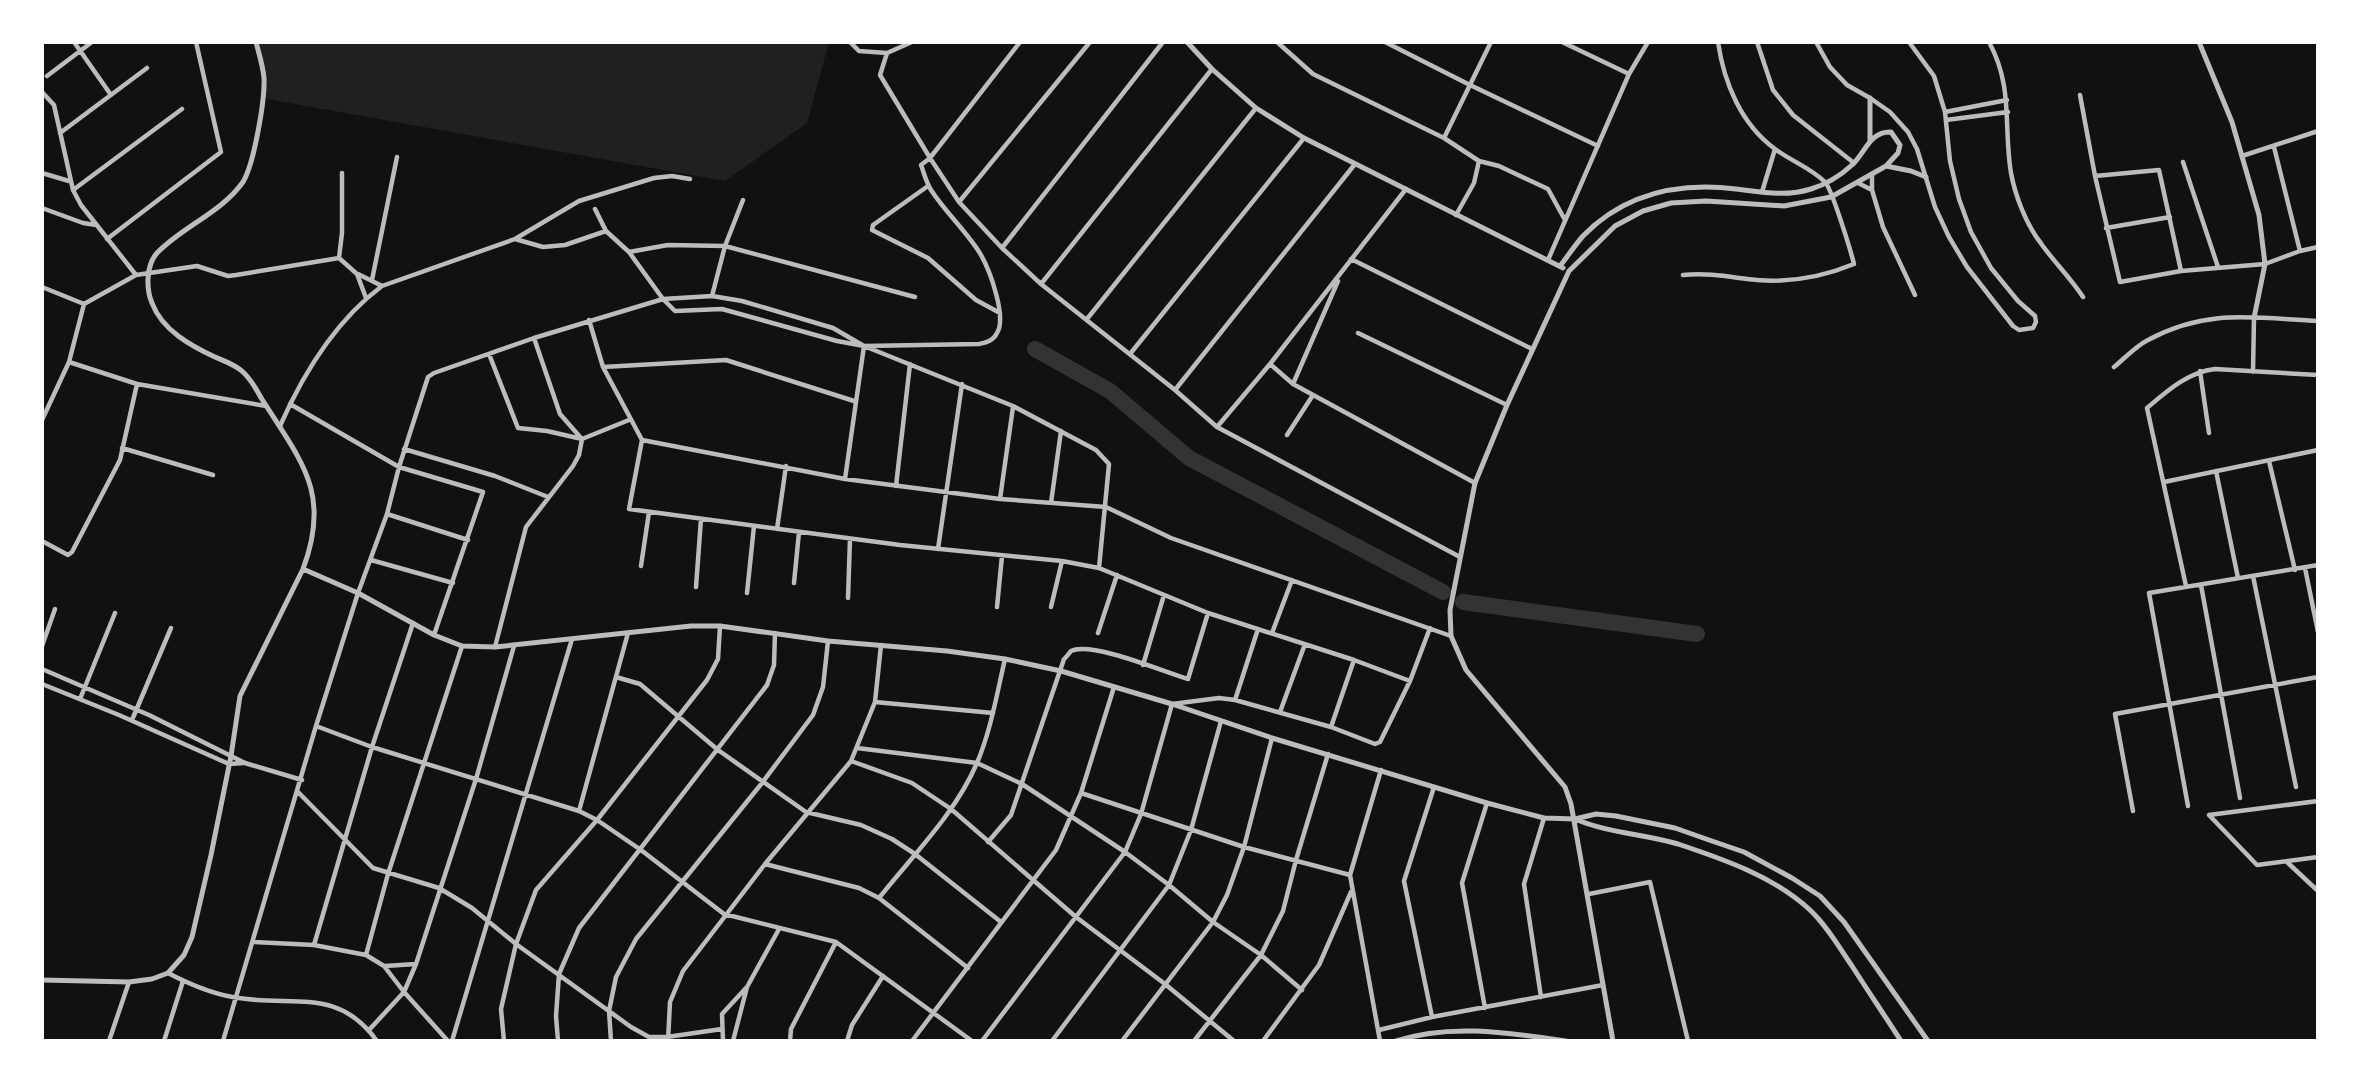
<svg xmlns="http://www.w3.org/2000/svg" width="2360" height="1083" font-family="Helvetica,sans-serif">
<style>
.green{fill:#202020}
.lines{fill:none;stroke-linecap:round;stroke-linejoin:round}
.river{stroke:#333;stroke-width:16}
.minor{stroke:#bcbcbc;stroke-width:4.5}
.tertiary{stroke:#bcbcbc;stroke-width:5}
</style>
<rect width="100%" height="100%" fill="#111"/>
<path class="green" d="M255 42H829L807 123 725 181 267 99Z"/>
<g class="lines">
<path class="river" d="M1035 349 1110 391 1189 458 1443 592
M1463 602 1697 634"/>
<path class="minor" d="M74 42 111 95
M850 42 859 51 887 53
M912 42 887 53 880 75 930 158 959 202 1002 248 1041 284 1175 390 1217 427 1460 557
M1277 42 1313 74 1444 138 1479 161 1499 166 1548 189 1565 220
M1385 42 1470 85 1598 146
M1562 42 1629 74
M1757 42 1773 90 1793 115 1854 163
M1816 42 1830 67 1847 85 1870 98 1890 112 1908 132 1917 149 1935 207 1949 237 1967 267 2013 326 2019 330 2033 328 2036 322 2035 316 2018 301 1991 268 1971 232 1959 199 1950 161 1945 112 1934 76 1909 42
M1989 42C2014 88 2003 126 2011 173 2015 195 2026 224 2040 242 2053 261 2070 277 2083 297
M47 76 92 42
M42 92 54 105 73 190 81 205 136 275
M2080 95 2095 176 2120 282 2181 271 2265 264 2300 251 2318 247
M1945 112 2007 100
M1946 120 2008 112
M60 133 147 68
M1444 138 1491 42
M2274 147 2300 251
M2242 156 2318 131
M2183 162 2218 267
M42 173 69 181
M1872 174V190L1883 227 1915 295
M2095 176 2159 170 2181 271
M1858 183 1872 190
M928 186 873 225 872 230 928 258 976 300 1000 313
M73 190 182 109
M1762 192 1775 149
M959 202 1090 42
M42 208 83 223 96 225
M595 209 606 231
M1456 215 1474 183 1479 161
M2106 228 2170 217
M107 239 221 152 196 42
M515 239 543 247 565 245 606 231 629 252 663 299 712 296 742 301 833 328 864 346 979 344C987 342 993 341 997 333 1007 317 990 271 981 255 968 233 946 213 931 190 926 182 924 173 921 165L930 158 1020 42
M1002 248 1163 42
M629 252 668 245 725 246 915 297
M339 258 342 233V173
M1351 259 1532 349
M1548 260 1629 74 1648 42
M358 274 382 286
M1683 275C1707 273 1724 276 1747 279 1785 284 1820 278 1854 264 1851 252 1832 189 1825 182 1811 168 1791 161 1775 149 1741 124 1724 83 1718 42
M372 280 397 157
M1041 284 1212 69
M42 287 84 304
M712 296 725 246 743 200
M1087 319 1256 108
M589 320 603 367 642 440 845 479 1000 499 1106 507 1171 538 1451 636
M1358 333 1507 405
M534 338 560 414 581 438
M489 354 518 428 547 431 582 439
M1130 354 1304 138
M69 362 137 384 266 406
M1270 364 1293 384 1475 483
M603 367 726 360 854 401
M2114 367C2125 358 2136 346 2148 340 2208 308 2254 318 2318 321
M2200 371 2209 433
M2253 372 2254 318
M1293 384 1338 281
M1175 390 1355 164
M290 404 399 467 483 492 434 635
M42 420 69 362 84 304 136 275 197 266 228 276 236 275 339 258 357 274 366 298
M280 426C303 374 335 321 382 286L515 239 579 201 654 178 672 176 690 179
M1217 427 1270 364 1406 189
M1287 435 1313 395
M582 439 629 420
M642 440 629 509 900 545 1062 561 1099 568 1208 613 1354 660 1410 681
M122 448 213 475
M404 449 495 476 548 497
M2269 461 2295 570
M2216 471 2238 578
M845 479 864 346
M2164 482 2318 450
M896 486 910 364
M1000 499 1013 407
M1051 503 1061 431
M387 514 468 540
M777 529 786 466
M42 541 68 555 72 552 120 460 137 384
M938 549 962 384
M371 560 453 583
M641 566 649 512
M2305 568 2318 632
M2253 576 2296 787
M794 583 799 532
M2201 585 2240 798
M2186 586 2147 408C2167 391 2188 372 2215 369L2318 375
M696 587 701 519
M747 593 754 526
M848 598 850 539
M997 607 1002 556
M1051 607 1062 561
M1098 633 1117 575
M1272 633 1292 580
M42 646 55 609
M495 647 526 527 573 466 579 455 582 439
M1143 665 1164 595
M42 669 149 715 245 763 302 780
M616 677 640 684 718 750 806 812 861 825 892 839 915 854 1001 922
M42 684 119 715 229 764 244 763
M80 699 115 613
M1235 700 1258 629
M875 702 993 713
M1280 712 1305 644
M132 720 171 628
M316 726 372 747 579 811 597 820 641 850 724 914 836 942 972 1041
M1331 727 1354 660
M857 748 977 763 1022 784 1125 852 1169 885 1213 922 1261 955 1302 990
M851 761 912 783 951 809 1076 917 1165 984 1234 1041
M298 792 373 868 439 888 472 908 516 944 631 1027 649 1037H667L722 1029
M1081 793 1244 847 1350 875
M2188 806 2149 593 2318 565
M579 811 628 633
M2133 811 2115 714 2318 677
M2209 815 2257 865 2318 857
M2209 815 2318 801
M988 842 1011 815 1064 659C1065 659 1070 652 1071 651 1092 641 1164 672 1188 679L1208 613
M2288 863 2318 891
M765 864 859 888 879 898 968 968
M1589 894 1650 882 1688 1041
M879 898C913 855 955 814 977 763 991 730 997 693 1005 659
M254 942 314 945 366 955 384 966 404 992 448 1041
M314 945 372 747 413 623
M366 955 388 874 462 646
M385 966 416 964
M168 973C189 984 215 995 239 998 295 1007 338 987 377 1041
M1541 997 1524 884 1544 818
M1485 1008 1462 883 1487 803
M1432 1017 1404 881 1434 787
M369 1030 404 992 416 964 476 779 514 646
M1379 1030 1432 1017 1603 985
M109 1041 129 982
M164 1041 183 981
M223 1041 316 726 358 593 387 514 399 467 428 377 434 373 534 338 663 299 675 311 722 309 837 341 864 346 1013 406 1096 450 1109 464 1099 568
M452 1041 572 639
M504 1041 501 1009 516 944 536 890 597 820 707 680 718 659 720 626
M558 1041 556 1016 559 974 579 928 767 685 774 665 775 633
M611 1041 609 1011 616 977 636 939 762 783 813 715 823 687 828 641
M668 1041 670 1002 683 971 765 864 851 761 875 702 881 645
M723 1041 722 1014 746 988
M733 1041 747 987 779 929
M790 1041 791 1029 836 942
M847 1041 852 1025 883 976
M912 1041 1056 850 1081 793 1114 687
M982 1041 1125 852 1141 814 1172 704 1219 698 1235 700 1331 727 1375 744 1380 742 1410 681 1430 628
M1052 1041 1169 885 1191 830 1221 721
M1122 1041 1213 922 1227 895 1244 847 1272 738
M1194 1041 1261 955 1283 911 1296 860 1328 754
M1263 1041 1319 965 1351 892
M1380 1041 1350 875 1381 770"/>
<path class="tertiary" d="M1187 42 1212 69 1256 108 1304 138 1563 268
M2199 42 2232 122 2259 215 2265 264 2254 318
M1870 98V141
M1886 166 1911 171 1926 177
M1560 266C1568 256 1575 245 1583 236 1625 193 1678 182 1736 189 1761 192 1786 197 1811 189 1827 184 1839 177 1852 165 1865 153 1870 131 1891 132L1900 145 1898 153 1886 166 1831 197 1784 206 1706 201 1671 203 1643 211 1615 226 1569 271 1507 405 1475 483 1450 610 1451 636 1466 670 1565 787 1571 804 1613 1041
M303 569 358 593 434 635 462 646 495 647 691 626H720L828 641 947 651 1005 659 1061 671 1172 704 1272 738 1487 803 1544 818 1575 819 1596 814 1616 816 1675 828 1709 840 1744 852 1792 878 1820 896 1844 922 1928 1041
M1575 819C1608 833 1644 834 1678 844 1723 859 1775 877 1810 910 1827 926 1839 947 1852 966 1868 991 1885 1016 1901 1041
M42 980 129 982 152 979 168 973 184 955 192 937 211 855 231 756 240 696 303 569C330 497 305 466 267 407 259 396 254 382 243 372 236 365 224 361 215 357 191 346 162 330 152 303 146 289 146 265 157 253 183 226 221 213 243 182 254 164 265 100 264 78 263 66 259 54 256 42
M1396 1041C1451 1023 1510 1033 1566 1041"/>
</g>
<rect width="2360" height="1083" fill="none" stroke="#ffffff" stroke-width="88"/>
</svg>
